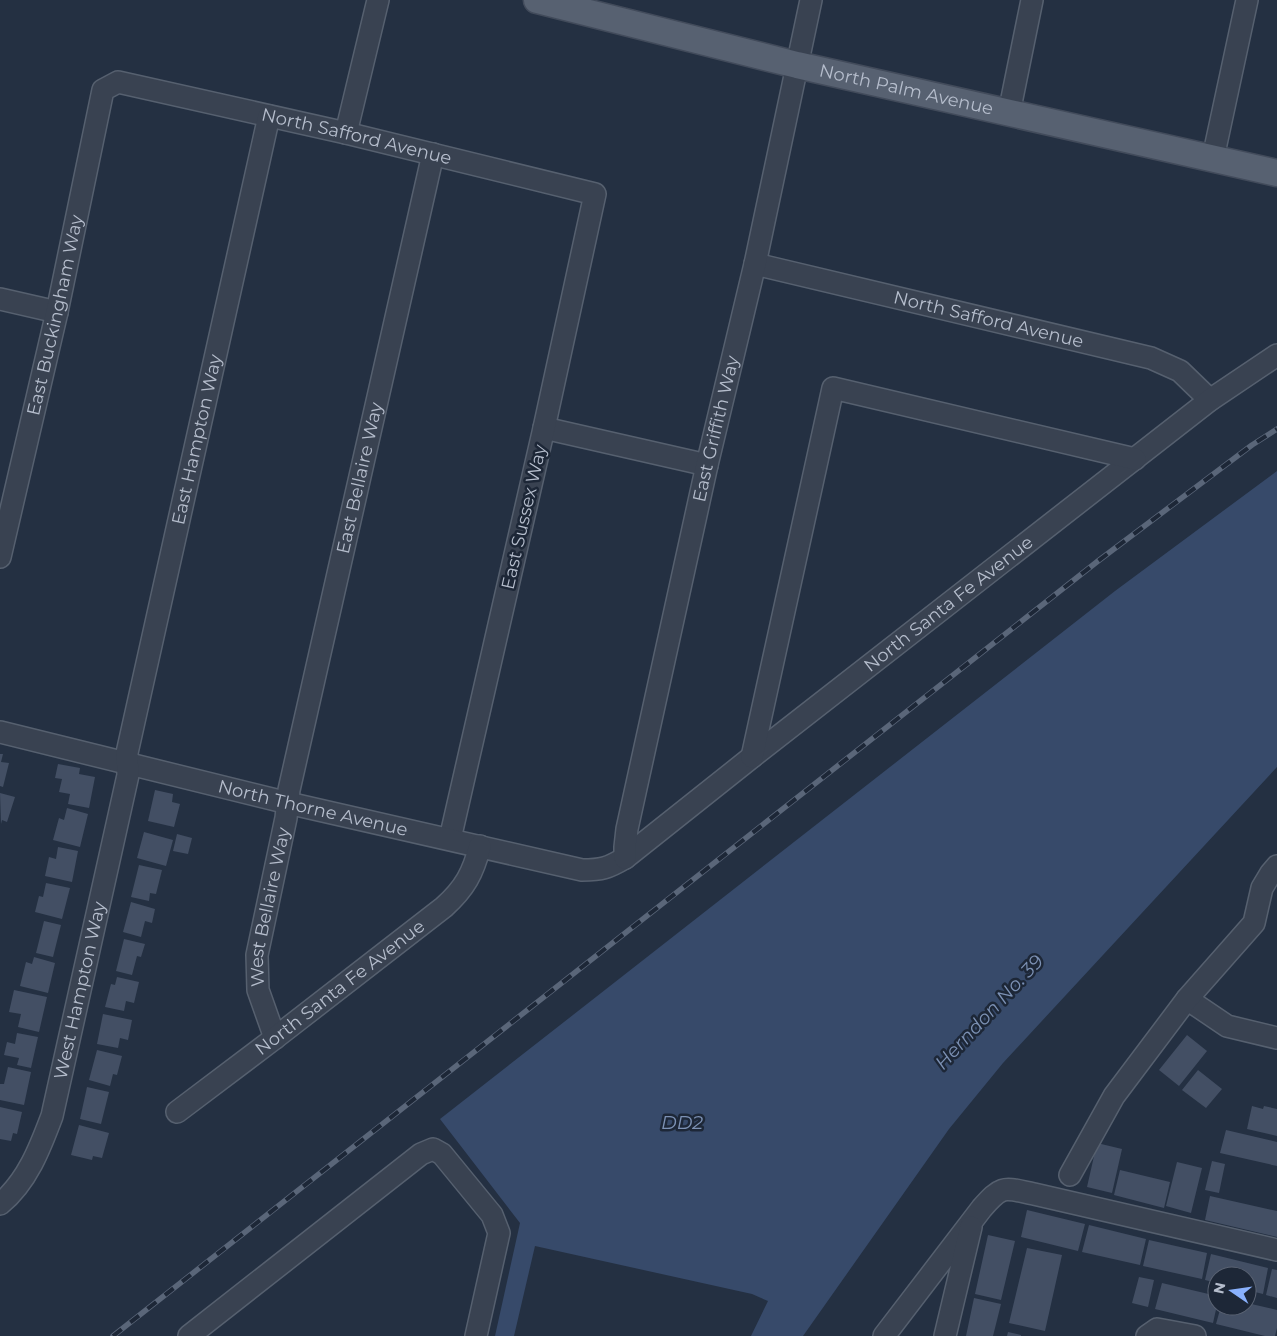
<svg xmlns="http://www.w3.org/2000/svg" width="1277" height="1336" font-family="Montserrat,sans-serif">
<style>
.water{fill:#374a6a}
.building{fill:#434f64}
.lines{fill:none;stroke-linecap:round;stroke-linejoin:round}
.minor-casing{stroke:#56606f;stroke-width:24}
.major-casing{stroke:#424b5b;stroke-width:29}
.minor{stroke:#394251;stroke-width:21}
.major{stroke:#576171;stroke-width:26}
.rail-casing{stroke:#5a6679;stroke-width:5.5}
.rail{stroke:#1d2737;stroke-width:4;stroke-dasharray:11;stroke-linecap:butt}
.labels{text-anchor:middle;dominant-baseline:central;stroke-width:5;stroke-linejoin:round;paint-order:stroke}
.street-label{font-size:18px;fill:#b5bdcc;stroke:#1d2737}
.water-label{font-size:19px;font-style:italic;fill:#7c91b4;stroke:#1d2737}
</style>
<rect width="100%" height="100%" fill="#243042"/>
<path class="water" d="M1277 471V767L1003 1063 949 1129 803 1336H751L768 1301 752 1294 535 1246 514 1336H495L520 1223 440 1119 1115 591Z"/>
<path class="building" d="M0 754H3L1 762 9 763 3 787 0 786Z
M58 764 80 768 79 774 95 777 89 808 68 804 70 794 59 792 62 779 55 778Z
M155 790 173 794 172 802 180 804 174 827 148 821Z
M0 793 15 797 7 822 2 820 1 824Z
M67 808 88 814 80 847 53 840 59 818 64 820Z
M144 832 173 840 166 866 137 858Z
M177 834 192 838 188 854 173 851Z
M58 847 78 851 72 882 45 876 49 857 56 859Z
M139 865 162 870 156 894 150 893 149 901 131 897Z
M46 883 70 888 62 919 35 912 39 896 43 897Z
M131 902 155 909 152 923 145 921 141 937 123 932Z
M44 921 61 925 53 957 36 953Z
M124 939 145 944 141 957 137 956 132 975 116 971Z
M34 957 55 963 48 993 20 986 26 962 32 964Z
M117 977 139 982 134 1003 126 1001 124 1011 105 1007 111 984 115 985Z
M14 990 47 997 39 1032 18 1027 21 1014 9 1012Z
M103 1014 132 1020 128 1040 120 1038 118 1048 97 1044Z
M17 1033 38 1037 31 1068 17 1065 19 1058 4 1055 7 1042 15 1044Z
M1187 1035 1207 1051 1179 1086 1159 1070Z
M97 1050 122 1056 117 1075 113 1074 110 1086 89 1080Z
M8 1067 31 1072 24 1105 0 1100V1084H4Z
M1198 1070 1222 1089 1206 1108 1182 1090Z
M87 1087 109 1092 101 1124 80 1119Z
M1252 1106 1263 1109 1264 1106 1277 1109V1136L1247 1129Z
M0 1107 22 1112 17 1134 13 1133 11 1141 0 1139Z
M79 1125 109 1133 102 1158 93 1156 92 1160 71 1155Z
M1226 1130 1277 1142V1166L1220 1153Z
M1097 1143 1122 1149 1112 1193 1087 1187Z
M1212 1161 1225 1164 1219 1193 1205 1190Z
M1177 1162 1202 1168 1191 1213 1166 1206Z
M1120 1170 1170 1182 1164 1208 1114 1195Z
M1210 1196 1277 1211V1237L1205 1220Z
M1027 1210 1085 1224 1078 1251 1021 1237Z
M1089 1225 1146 1239 1140 1265 1082 1252Z
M988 1235 1015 1241 1001 1300 975 1294Z
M1149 1240 1207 1253 1202 1279 1143 1266Z
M1027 1248 1062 1255 1045 1331 1009 1323Z
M1211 1254 1268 1268 1263 1294 1247 1290V1276H1217V1283L1205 1280Z
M1272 1269 1277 1270V1298L1266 1295Z
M1139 1277 1154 1280 1148 1307 1132 1303Z
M1162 1283 1217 1296V1305L1213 1323 1155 1309Z
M974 1298 1001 1304 993 1336H966Z
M1247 1303 1277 1310V1328L1275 1336H1265L1216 1324 1221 1306H1247Z
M1008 1332 1021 1335V1336H1007Z"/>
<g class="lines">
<defs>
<g id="minor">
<path d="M1009 113 1032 0"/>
<path d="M346 133 378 0"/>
<path d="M1213 158 1247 0"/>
<path id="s1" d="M755 264 1151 358 1180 371 1210 400"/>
<path d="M0 299 57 312"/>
<path d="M544 428 707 465"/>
<path id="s2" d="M0 557 57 312 103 90 118 82 346 133 595 194 544 428 450 839"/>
<path id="s3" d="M0 732 288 803 582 870C602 870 608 868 625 858L752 757 1210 400 1277 355"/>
<path d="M752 757 833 388 1135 459"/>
<path id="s4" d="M625 858V847L627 829 707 465 755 264 811 0"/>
<path d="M1187 999 1227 1026 1277 1038"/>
<path id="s5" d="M275 1038 258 990 257 955 286 818 289 790 433 154"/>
<path id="s6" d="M177 1112 275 1038 444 907C465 888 473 873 480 846"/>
<path d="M1070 1175 1114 1096 1187 999 1254 923 1262 888 1271 873 1277 866"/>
<path id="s7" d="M0 1204C27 1182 40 1148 52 1116L128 775 127 753 269 116"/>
<path d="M189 1336 421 1154 433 1149 442 1154 492 1215 499 1233 476 1336"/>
<path d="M884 1336 982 1208C1003 1184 1004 1188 1034 1194L1277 1250"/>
<path d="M945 1336 971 1227"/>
<path d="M1147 1336 1157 1329 1195 1336"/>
</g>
<g id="major">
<path id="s8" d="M537 0 797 65 1277 173"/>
</g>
</defs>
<use href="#minor" class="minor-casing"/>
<use href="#major" class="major-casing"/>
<use href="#minor" class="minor"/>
<use href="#major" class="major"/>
<defs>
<path id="rail" d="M113 1336 1098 561 1252 445 1277 429"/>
</defs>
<use href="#rail" class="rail-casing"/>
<use href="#rail" class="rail"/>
</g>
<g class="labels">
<g class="street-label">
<text stroke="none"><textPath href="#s8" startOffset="380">North Palm Avenue</textPath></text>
<text stroke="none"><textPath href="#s2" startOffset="740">North Safford Avenue</textPath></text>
<text stroke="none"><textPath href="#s2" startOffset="248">East Buckingham Way</textPath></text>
<text stroke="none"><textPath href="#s1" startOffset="240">North Safford Avenue</textPath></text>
<text stroke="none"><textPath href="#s4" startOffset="439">East Griffith Way</textPath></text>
<text stroke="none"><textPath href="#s7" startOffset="796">East Hampton Way</textPath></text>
<text stroke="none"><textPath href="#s5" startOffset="574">East Bellaire Way</textPath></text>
<text transform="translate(524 517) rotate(-77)">East Sussex Way</text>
<text stroke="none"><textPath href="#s3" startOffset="1055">North Santa Fe Avenue</textPath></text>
<text stroke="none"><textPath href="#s3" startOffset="322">North Thorne Avenue</textPath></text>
<text stroke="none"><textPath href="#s5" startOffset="135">West Bellaire Way</textPath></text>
<text stroke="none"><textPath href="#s6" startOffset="205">North Santa Fe Avenue</textPath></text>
<text stroke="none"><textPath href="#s7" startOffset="232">West Hampton Way</textPath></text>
</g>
<g class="water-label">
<text transform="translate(989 1012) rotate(-47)">Herndon No. 39</text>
<text x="682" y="1122">DD2</text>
</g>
</g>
<g transform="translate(1232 1291) rotate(283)"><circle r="24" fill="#1d2737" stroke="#5a6373"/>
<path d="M0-4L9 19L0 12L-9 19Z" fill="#89b1fd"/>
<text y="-8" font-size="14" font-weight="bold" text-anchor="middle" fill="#b5bdcc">N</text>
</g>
</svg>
